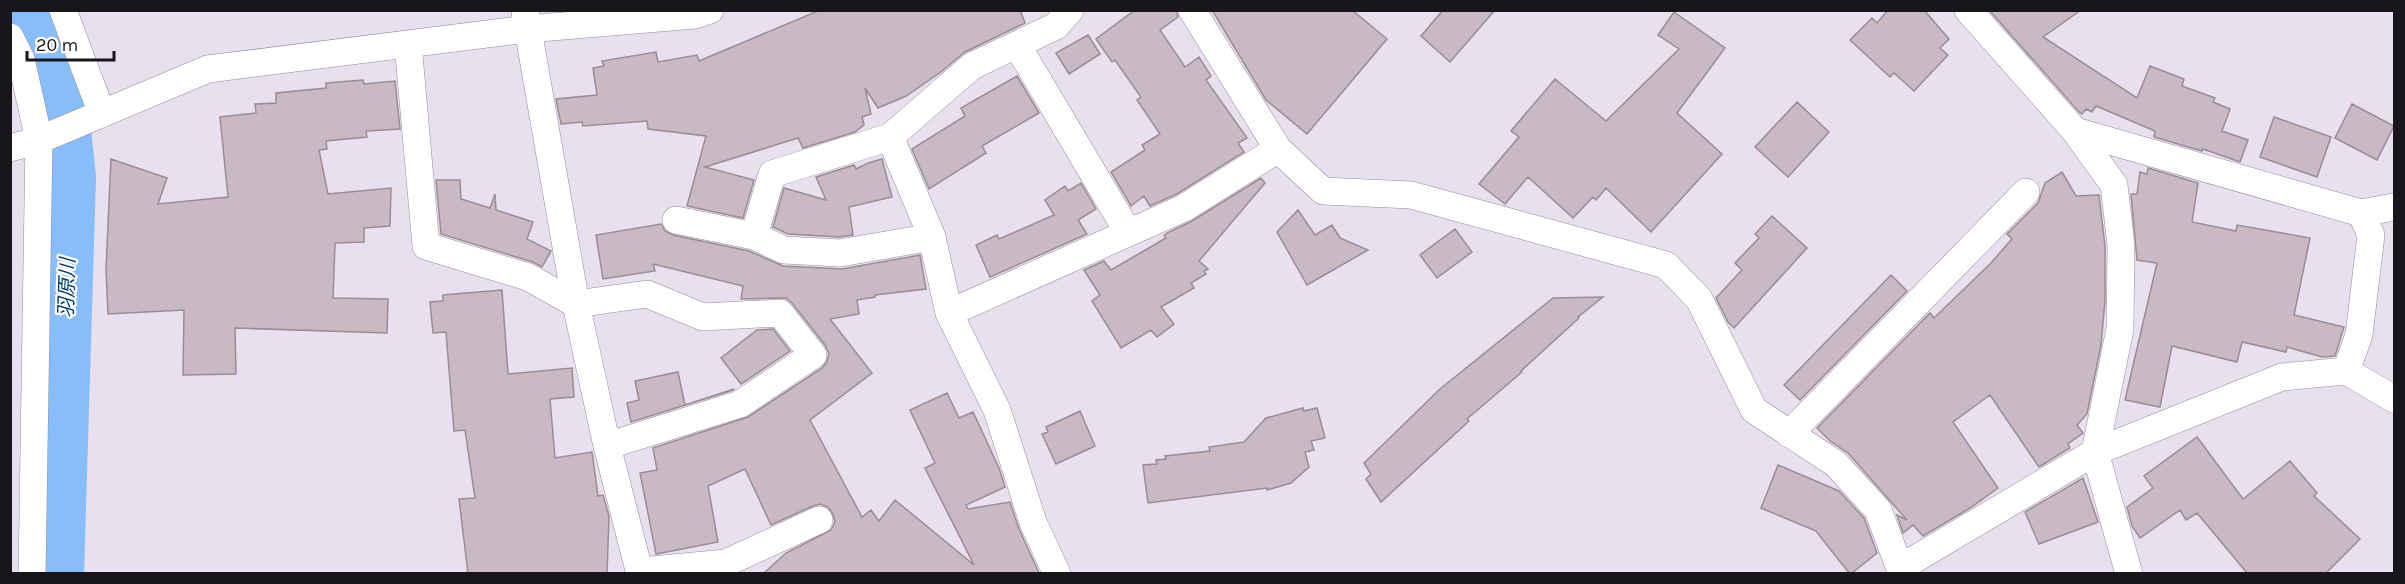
<svg xmlns="http://www.w3.org/2000/svg" width="2405" height="584" font-family="Karla,'Noto Sans JP',sans-serif">
<style>
.lines{fill:none;stroke-linecap:round;stroke-linejoin:round}
.river{stroke:#87bdfb;stroke-width:52}
.building{fill:#c8b9c2;stroke:#9a8b94;stroke-width:1.5}
.street-casing{stroke:#948d9a;stroke-width:28}
.street{stroke:#fff;stroke-width:27}
.labels{text-anchor:middle;dominant-baseline:central;stroke-width:4.5;stroke-linejoin:round;paint-order:stroke}
.water-label{font-size:20px;font-style:italic;fill:#003d73;stroke:#fff}
</style>
<rect width="100%" height="100%" fill="#e8e0ee"/>
<g class="lines">
<path class="river" d="M29 10 47 42 63 110 70 178 58 574"/>
</g>
<path class="building" d="M820 10H1020L1025 23 965 52 941 72 906 96 878 108 865 88 871 114 862 117 864 125 855 132 803 148 798 138 705 167 754 180 743 218 687 206 706 136 648 129 647 121 583 126 582 122 561 124 556 99 597 95 593 68 604 66 602 61 656 52 658 62 697 55 699 61Z
M1135 10H1176L1178 17 1160 30 1185 67 1199 57 1211 76 1206 80 1247 138 1238 143 1244 152 1177 194 1150 206 1144 196 1131 206 1111 172 1145 150 1142 145 1160 134 1137 100 1141 97 1115 60 1112 62 1096 39Z
M1212 10H1352L1387 39 1307 134 1266 100Z
M1443 10H1495L1450 62 1421 36Z
M1888 10H1924L1949 39 1940 48 1948 55 1914 91 1894 73 1890 77 1850 40 1872 18 1877 23Z
M1989 10H2081L2043 37 2137 98 2150 66 2184 79 2182 86 2215 98 2213 102 2230 109 2222 131 2248 140 2240 162 2203 149 2202 151 2154 137 2155 131 2096 106 2092 112 2086 109 2082 114 2079 112Z
M1674 12 1725 48 1677 113 1722 154 1651 232 1606 188 1596 200 1593 197 1573 218 1528 177 1505 204 1479 184 1519 137 1511 131 1555 79 1606 121 1679 49 1658 35Z
M1088 35 1100 54 1069 74 1056 53Z
M1017 76 1039 113 982 146 986 153 929 189 912 149 965 116 961 108Z
M363 80 364 84 395 81 400 129 366 131 367 137 326 141 327 149 319 150 328 194 391 188 390 226 364 228V242L335 243 333 298 388 299 387 333 235 328 236 374 183 375 184 310 108 314 106 269 111 159 167 178 158 204 228 197 220 117 256 113 255 104 276 103V93L326 88V83Z
M1797 102 1829 132 1788 177 1755 147Z
M2352 104 2394 126 2377 160 2335 138Z
M2274 117 2331 137 2317 177 2260 157Z
M882 159 892 197 849 207 853 235 839 237 788 234 773 227 784 188 826 200 816 177 854 165 856 169 868 163Z
M2148 168 2198 183 2192 222 2236 231 2237 225 2310 238 2294 315 2344 327 2335 356 2322 357 2287 347 2286 352 2242 342 2237 362 2172 346 2160 407 2125 400 2157 263 2137 260 2131 194H2137L2140 172 2147 174Z
M2062 172 2076 196 2099 195 2105 246V301L2101 345 2087 414 2077 425 2083 433 2068 444 2070 448 2039 467 1990 395 1953 422 1998 488 1970 508 1923 536 1913 525 1903 533 1897 515 1907 520 1848 453 1830 441 1817 428 1930 313 1934 318 1990 264 2012 239 2007 234 2038 203 2045 183Z
M1261 178 1265 183 1199 261 1208 269 1204 271 1206 274 1191 283 1194 288 1161 307 1174 324 1157 337 1151 330 1121 348 1092 301 1100 295 1084 270 1104 261 1111 270 1166 238 1164 236 1167 233 1192 221Z
M436 180H460L461 199 490 208 495 194 496 210 533 222 527 239 551 251 542 267 533 262 441 234Z
M1081 183 1096 209 1078 220 1087 234 990 277 976 245 997 235 999 239 1054 215 1045 200 1065 186 1068 191Z
M1298 210 1315 235 1332 225 1340 238 1368 250 1307 285 1277 232Z
M1772 216 1807 248 1734 328 1728 322 1716 298 1742 270 1735 263 1759 238 1755 234Z
M661 224 665 231 673 235 749 251 783 266 842 269 920 255 926 289 875 295V297L857 300 859 314 830 319 872 373 810 420 862 517 871 510 879 521 895 500 974 565 925 468 935 463 910 410 947 393 959 418 973 412 999 468 1005 487 966 505 968 509 1010 502 1019 529 1039 573H764L786 553 831 530 835 522 833 514 828 507 820 504 813 506 771 525 745 469 708 486 718 542 656 554 640 473 657 470 653 448 748 417 822 368 827 362 829 354 825 345 792 303 786 298 741 299 743 286 653 264 655 271 603 279 596 235Z
M1455 229 1472 252 1437 278 1420 255Z
M1891 275 1907 291 1800 400 1784 385Z
M502 290 508 374 572 368 574 397 550 399 555 458 592 452 598 496 603 495 609 516 607 573H468L459 499 475 498 465 430 454 431 446 332 433 333 430 302 443 301V295Z
M1603 297 1578 317 1579 318 1521 371 1522 372 1467 419 1469 421 1381 502 1366 479 1371 474 1364 463 1440 389 1553 298Z
M773 329 790 351 741 384 721 358 757 330Z
M678 372 685 405 734 389 733 390 631 422 627 403 639 400 635 381Z
M1303 408 1304 411 1317 408 1325 438 1311 441 1314 450 1305 452 1309 467 1291 483 1267 490V488L1148 503 1143 465 1157 464 1156 460 1166 459 1165 456 1210 451 1209 447 1244 442 1266 418Z
M1080 411 1095 446 1056 464 1042 434 1048 432 1046 427Z
M2197 437 2243 499 2290 461 2317 493 2314 496 2360 539 2326 573H2247L2197 513 2186 520 2180 510 2140 538 2132 526 2127 507 2153 488 2144 476Z
M1778 465 1839 491 1864 518 1877 553 1852 573H1849L1816 531 1761 508Z
M2083 478 2098 522 2039 544 2025 512Z"/>
<g class="lines">
<defs>
<path id="street" d="M63 10 102 114
M1192 10 1278 149 1323 191 1411 195 1666 265 1699 299 1754 410 1836 464 1878 510 1902 574
M1968 10 2075 131 2114 185 2121 245 2120 329 2095 452 2129 574
M525 12 576 304 607 446 640 574
M10 37 21 59 39 140 32 574
M408 44 426 246 528 277 576 304 647 294 703 317 780 313 813 355 740 404 607 446
M1017 45 1128 232
M2075 131 2361 213 2394 207
M10 148 39 140 208 69 527 29 695 15 710 10
M676 220 754 236 784 250 840 253 932 237
M754 236 772 174 890 137
M949 313 1184 208 1278 149
M2346 371 2359 335 2371 235 2361 213
M1789 434 2026 192
M1900 568 2095 452 2282 377 2346 371 2394 399
M641 571 726 563 819 520
M1057 574 1033 522 997 410 949 313 932 237 890 137 972 66 1056 26 1070 10"/>
</defs>
<use href="#street" class="street-casing"/>
<use href="#street" class="street"/>
</g>
<g class="labels">
<g class="water-label">
<text transform="translate(67 288) rotate(-88)">羽原川</text>
</g>
</g>
<rect width="2405" height="584" fill="none" stroke="#19161b" stroke-width="24"/>
<path d="M27 51v9h87v-9" fill="none" stroke="#19161b" stroke-width="3"/>
<text x="36" y="51" font-size="18" fill="#19161b" stroke="#ffffff" stroke-width="4.5" paint-order="stroke">20 m</text>
</svg>
